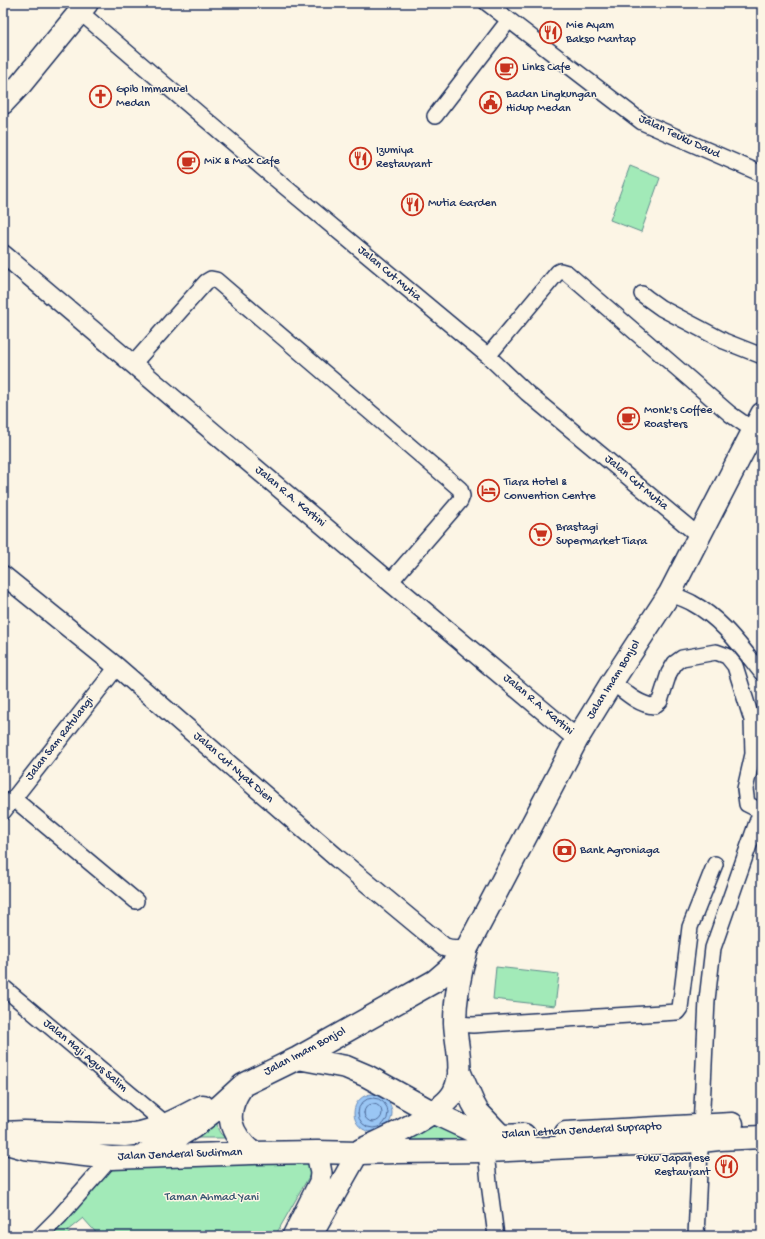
<svg xmlns="http://www.w3.org/2000/svg" width="765" height="1239" font-family="'Gochi Hand',sans-serif">
<style>
.green{fill:#a2eab8;stroke:#5e8c8b}
.water{fill:#9ac6f4;stroke:#678ab8}
.lines{fill:none;stroke-linecap:round;stroke-linejoin:round}
.shore{stroke:#4e6b9a;stroke-width:1}
.minor-casing{stroke:#1b2f5e;stroke-width:18}
.tertiary-casing{stroke:#1b2f5e;stroke-width:21}
.secondary-casing{stroke:#1b2f5e;stroke-width:24}
.primary-casing{stroke:#1b2f5e;stroke-width:25}
.minor{stroke:#fcf5e5;stroke-width:15}
.tertiary{stroke:#fcf5e5;stroke-width:18}
.secondary{stroke:#fcf5e5;stroke-width:21}
.primary{stroke:#fcf5e5;stroke-width:22}
.labels{text-anchor:middle;dominant-baseline:central;stroke-width:3;stroke-linejoin:round;paint-order:stroke}
.poi-label{font-size:12px;fill:#1b2f5e;stroke:#fcf5e5;text-anchor:start}
.street-label{font-size:12px;fill:#1b2f5e;stroke:#fcf5e5}
.park-label{font-size:12px;fill:#365470;stroke:#fcf5e5}
</style>
<rect width="100%" height="100%" fill="#fcf5e5"/>
<filter id="ink" filterUnits="userSpaceOnUse"><feTurbulence type="fractalNoise" baseFrequency=".025" numOctaves="2"/><feDisplacementMap in="SourceGraphic" scale="8" xChannelSelector="R" yChannelSelector="G"/><feConvolveMatrix kernelMatrix="1 2 1 2 8 2 1 2 1" color-interpolation-filters="sRGB"/></filter>
<g filter="url(#ink)">
<path class="green" d="M630 166 660 178 641 232 610 220Z
M496 967 559 974 555 1006 493 999Z
M433 1117 495 1142H394Z
M217 1121C217 1129 219 1133 225 1138H190Z
M309 1158 315 1166 275 1236H99L83 1218 67 1231 71 1236H51L114 1160Z"/>
<path class="water" d="M354 1113a19 19 0 1 1 38 0a19 19 0 1 1-38 0Z"/>
<g class="lines">
<path class="shore" d="M358 1113a15 15 0 1 1 30 0a15 15 0 1 1-30 0Z
M364 1113a9 9 0 1 1 18 0a9 9 0 1 1-18 0Z"/>
<defs>
<path id="minor" d="M487 3 642 122 762 174
M80 12 266 171 488 356 527 393 699 536
M435 116 509 20
M642 294 647 298 661 308 724 341 762 356
M488 356 558 272 560 271 567 273 730 414 753 430
M133 364 206 282 211 279 216 280 460 489 462 496 460 501 390 582
M670 593C677 597 685 599 692 603 722 619 741 647 762 673
M612 682C624 691 638 705 654 706L660 701 669 673 675 663 682 658 716 652 727 656 735 666 752 720 753 754 745 789 747 804 761 811
M14 799 136 901
M3 812 117 667
M3 987 167 1125
M455 1024 473 1025 677 1012 680 1008 690 927 715 864
M486 1151 489 1183 496 1236
M40 1236 59 1217 111 1158
M696 1236 707 1000 713 948 762 808"/>
<path id="tertiary" d="M3 254 390 582 577 739
M3 575 117 667 338 859 444 947C452 950 458 950 467 948"/>
<path id="secondary" d="M293 1236 320 1182 321 1173 317 1152
M311 1236 358 1153"/>
<path id="primary" d="M3 103 20 85 87 3
M298 1058 346 1067 367 1076 432 1112 475 1132 501 1136 524 1135
M459 1071 473 1103 478 1112 501 1136
M241 1088C223 1115 230 1133 252 1153
M3 1133 24 1132 125 1135C154 1133 178 1119 203 1106
M566 1133 732 1124
M3 1142 24 1148 111 1158 252 1153 317 1152 358 1153 396 1152 486 1151 701 1141 719 1139 762 1137
M358 1153 361 1150C383 1140 443 1113 454 1092 465 1071 456 1045 455 1023 455 997 460 972 467 948L577 739 612 682 670 593 762 414
M146 1154 157 1149 193 1127 219 1107 243 1085 298 1058 435 981 449 969 464 951"/>
</defs>
<use href="#minor" class="minor-casing"/>
<use href="#tertiary" class="tertiary-casing"/>
<use href="#secondary" class="secondary-casing"/>
<use href="#primary" class="primary-casing"/>
<use href="#minor" class="minor"/>
<use href="#tertiary" class="tertiary"/>
<use href="#secondary" class="secondary"/>
<use href="#primary" class="primary"/>
</g>
</g>
<defs>
<symbol id="restaurant-ring" viewBox="-11 -11 22 22"><circle r="9.5" fill="#fcf5e5" stroke="#c8321e" stroke-width="1.5"/><path d="M-5-6h1v4h1v-4h1v4h1v-4h1v5L-1.5 .5V6h-2V.5L-5-1ZM5-6V6H3V1.5H1.5Q1.5-4 5-6Z" fill="#c8321e"/></symbol>
<symbol id="cafe-ring" viewBox="-11 -11 22 22"><circle r="9.5" fill="#fcf5e5" stroke="#c8321e" stroke-width="1.5"/><path d="M-5.5-4.5H6V0H3Q3 3.5 0 3.5H-2.5Q-5.5 3.5-5.5 0ZM3-3.2v2h1.7v-2ZM-6 4.5H4V6H-6Z" fill="#c8321e"/></symbol>
<symbol id="church-ring" viewBox="-11 -11 22 22"><circle r="9.5" fill="#fcf5e5" stroke="#c8321e" stroke-width="1.5"/><path d="M-1.2-6h2.4v3.5h3.3v2.4h-3.3V6h-2.4V-.1h-3.3v-2.4h3.3Z" fill="#c8321e"/></symbol>
<symbol id="civic-ring" viewBox="-11 -11 22 22"><circle r="9.5" fill="#fcf5e5" stroke="#c8321e" stroke-width="1.5"/><path d="M-.6-6.5H3V-4.5H.6V-3L4-1V1h2V6H-6V1h2V-1L-.6-3ZM-1.2 2.5V6h2.4V2.5Z" fill="#c8321e"/></symbol>
<symbol id="hotel-ring" viewBox="-11 -11 22 22"><circle r="9.5" fill="#fcf5e5" stroke="#c8321e" stroke-width="1.5"/><path d="M-6-4.5h1.5V1H6V5H4.5V3h-9V5H-6ZM-4 0a1.8 1.8 0 1 1 3.6 0ZM.5 0V-2.5h3Q6-2.5 6 0Z" fill="#c8321e"/></symbol>
<symbol id="supermarket-ring" viewBox="-11 -11 22 22"><circle r="9.5" fill="#fcf5e5" stroke="#c8321e" stroke-width="1.5"/><path d="M-6-5.5h2.5l.6 2H6L4.5 2H-2.5L-4.4-4H-6ZM-1.5 3.2a1.3 1.3 0 1 0 .1 0ZM3 3.2a1.3 1.3 0 1 0 .1 0Z" fill="#c8321e"/></symbol>
<symbol id="bank-ring" viewBox="-11 -11 22 22"><circle r="9.5" fill="#fcf5e5" stroke="#c8321e" stroke-width="1.5"/><path d="M-6-4H6V4H-6ZM0-2.3a2.3 2.3 0 1 0 0 4.6a2.3 2.3 0 1 0 0-4.6Z" fill="#c8321e"/></symbol>
</defs>
<g fill-rule="evenodd">
<use href="#restaurant-ring" x="538" y="20" width="25" height="25"/>
<use href="#cafe-ring" x="494" y="56" width="25" height="25"/>
<use href="#church-ring" x="88" y="84" width="25" height="25"/>
<use href="#civic-ring" x="478" y="90" width="25" height="25"/>
<use href="#restaurant-ring" x="348" y="146" width="25" height="25"/>
<use href="#cafe-ring" x="176" y="150" width="25" height="25"/>
<use href="#restaurant-ring" x="400" y="192" width="25" height="25"/>
<use href="#cafe-ring" x="616" y="406" width="25" height="25"/>
<use href="#hotel-ring" x="476" y="478" width="25" height="25"/>
<use href="#supermarket-ring" x="528" y="522" width="25" height="25"/>
<use href="#bank-ring" x="552" y="838" width="25" height="25"/>
<use href="#restaurant-ring" x="714" y="1154" width="25" height="25"/>
</g>
<g class="labels">
<g class="poi-label">
<text x="566" y="26">Mie Ayam<tspan x="566" dy="14">Bakso Mantap</tspan></text>
<text x="522" y="68">Links Cafe</text>
<text x="116" y="90">Gpib Immanuel<tspan x="116" dy="14">Medan</tspan></text>
<text x="506" y="95">Badan Lingkungan<tspan x="506" dy="14">Hidup Medan</tspan></text>
<text x="376" y="151">Izumiya<tspan x="376" dy="14">Restaurant</tspan></text>
<text x="204" y="162">Mix &amp; Max Cafe</text>
<text x="428" y="204">Mutia Garden</text>
<text x="644" y="411">Monk's Coffee<tspan x="644" dy="14">Roasters</tspan></text>
<text x="504" y="483">Tiara Hotel &amp;<tspan x="504" dy="14">Convention Centre</tspan></text>
<text x="556" y="528">Brastagi<tspan x="556" dy="14">Supermarket Tiara</tspan></text>
<text x="580" y="851">Bank Agroniaga</text>
<text x="710" y="1159" text-anchor="end">Fuku Japanese<tspan x="710" dy="14">Restaurant</tspan></text>
</g>
<g class="street-label">
<text transform="translate(679 137) rotate(25)">Jalan Teuku Daud</text>
<text transform="translate(389 274) rotate(40)">Jalan Cut Mutia</text>
<text transform="translate(636 483) rotate(40)">Jalan Cut Mutia</text>
<text transform="translate(290 497) rotate(40)">Jalan R.A. Kartini</text>
<text transform="translate(614 680) rotate(-58)">Jalan Imam Bonjol</text>
<text transform="translate(538 705) rotate(40)">Jalan R.A. Kartini</text>
<text transform="translate(60 739) rotate(-52)">Jalan Sam Ratulangi</text>
<text transform="translate(233 768) rotate(41)">Jalan Cut Nyak Dien</text>
<text transform="translate(305 1052) rotate(-28)">Jalan Imam Bonjol</text>
<text transform="translate(85 1056) rotate(40)">Jalan Haji Agus Salim</text>
<text transform="translate(582 1131) rotate(-3)">Jalan Letnan Jenderal Suprapto</text>
<text transform="translate(180 1155) rotate(-2)">Jalan Jenderal Sudirman</text>
</g>
<g class="park-label">
<text x="212" y="1198">Taman Ahmad Yani</text>
</g>
</g>
<rect width="765" height="1239" fill="none" stroke="#fcf5e5" stroke-width="16"/>
<rect x="8" y="8" width="749" height="1223" fill="none" stroke="#1b2f5e" stroke-width="1.5" filter="url(#ink)"/>
</svg>
